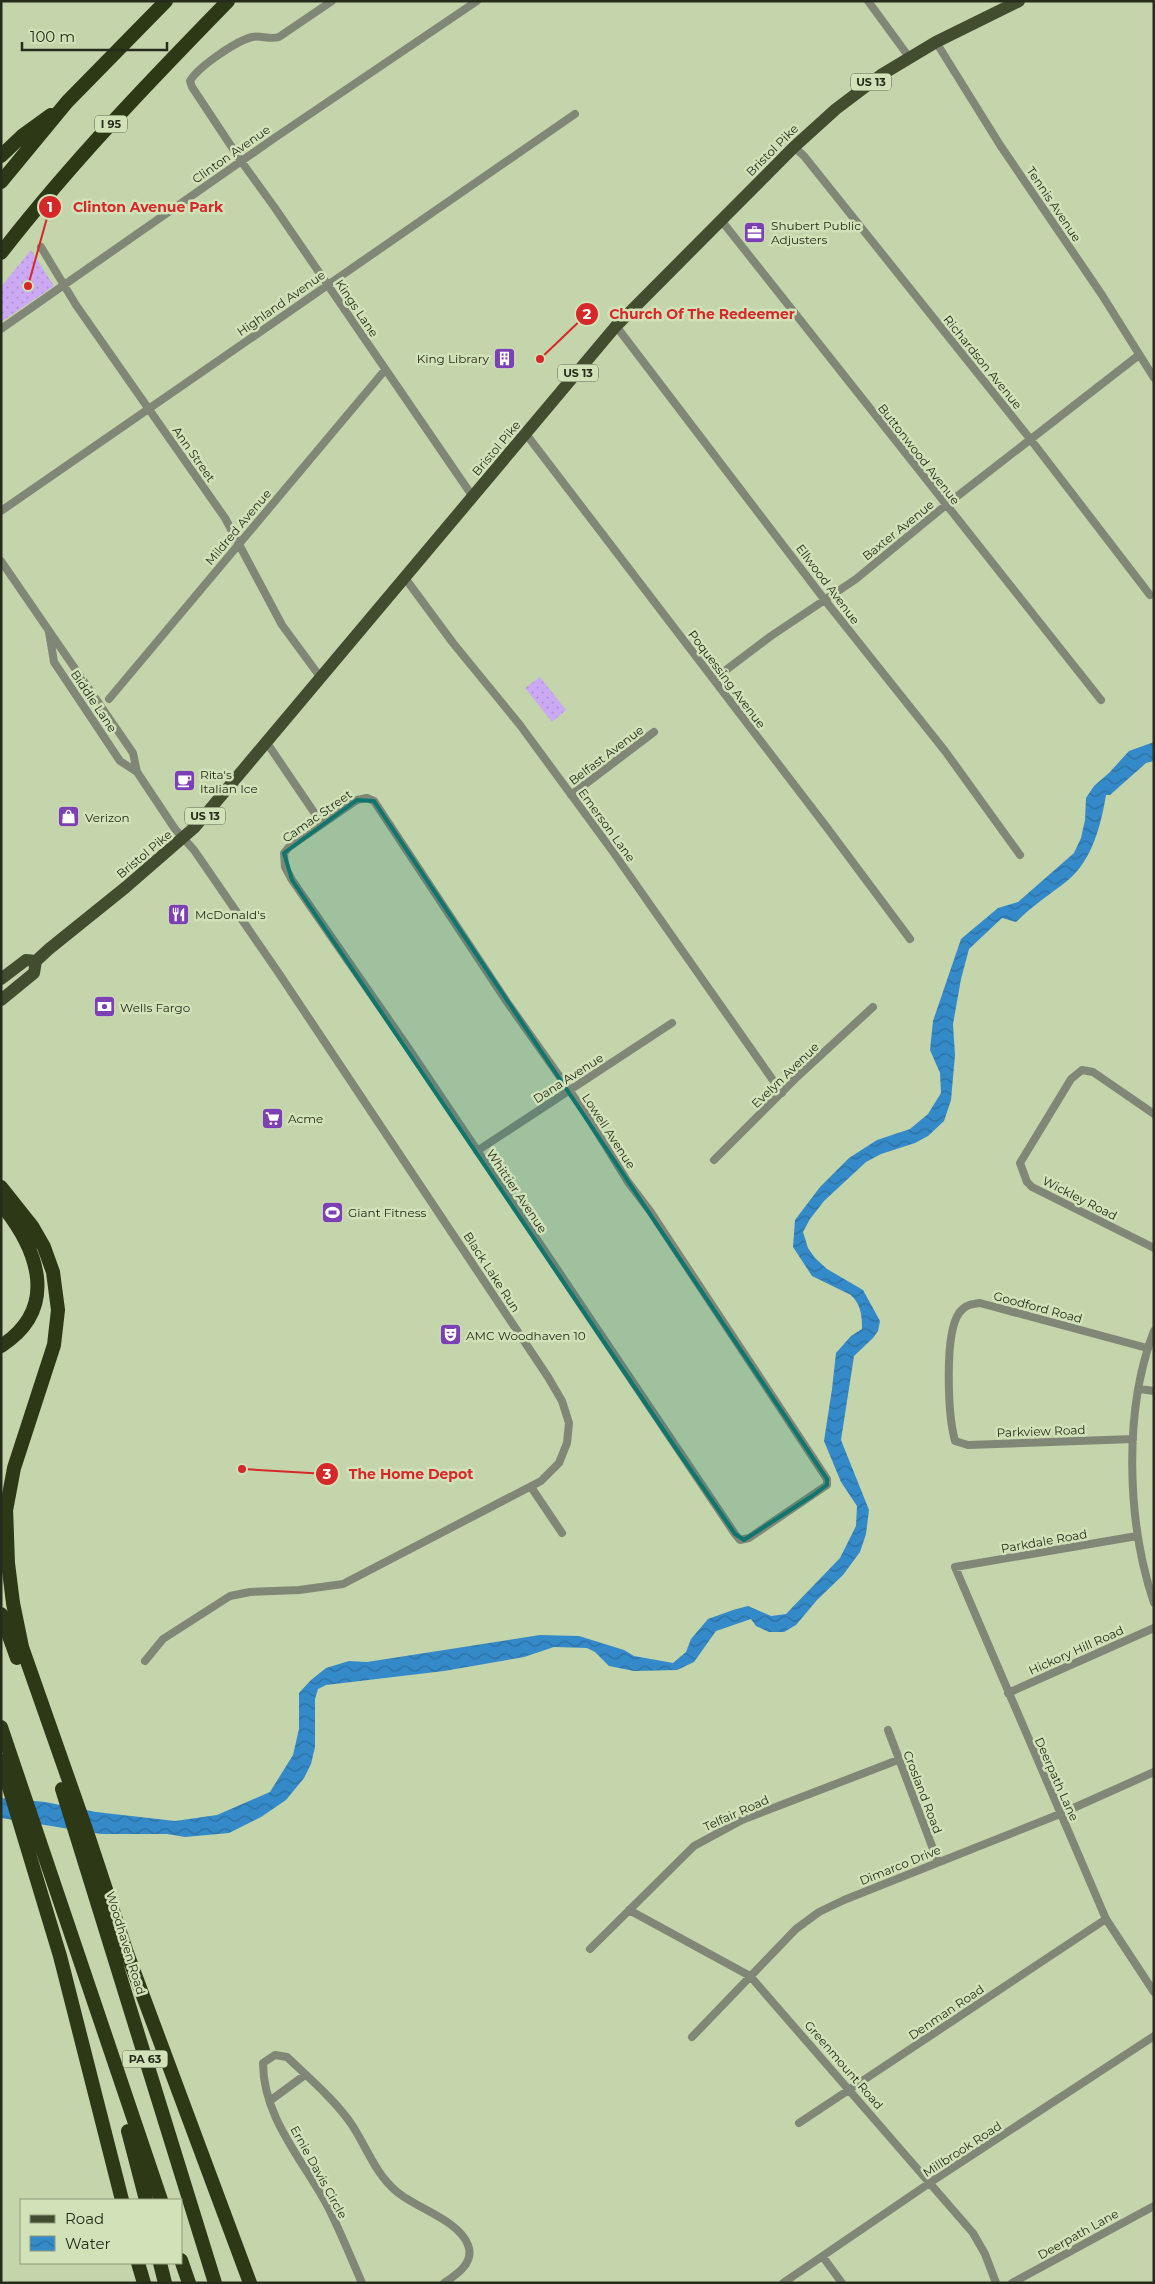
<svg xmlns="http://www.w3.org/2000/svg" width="1155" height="2284" font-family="Montserrat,sans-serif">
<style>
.grass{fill:url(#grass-dots)}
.water{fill:url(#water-waves)}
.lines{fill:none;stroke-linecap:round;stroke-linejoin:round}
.minor{stroke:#808776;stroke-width:8}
.primary{stroke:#424d2f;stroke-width:12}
.motorway{stroke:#2d3916;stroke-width:14}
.marked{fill:#0f766e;fill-opacity:0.2;stroke:#0f766e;stroke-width:4;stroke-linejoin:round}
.labels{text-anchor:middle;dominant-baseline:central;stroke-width:5;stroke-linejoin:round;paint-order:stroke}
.shield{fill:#d1e1b8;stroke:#59624b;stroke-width:1}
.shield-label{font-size:11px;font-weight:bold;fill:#262c1c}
.street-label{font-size:12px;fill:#262c1c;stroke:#d1e1b8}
.poi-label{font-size:12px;fill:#262c1c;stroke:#d1e1b8;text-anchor:start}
.leader{fill:none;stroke:#d62828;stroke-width:2}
.callout-dot{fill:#d62828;stroke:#d1e1b8;stroke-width:2}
.mark-label{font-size:15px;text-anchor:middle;font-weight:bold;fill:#fff}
.callout-label{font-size:14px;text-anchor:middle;font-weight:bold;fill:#d62828;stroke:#d1e1b8;stroke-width:5;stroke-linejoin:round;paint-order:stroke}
</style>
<defs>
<pattern id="grass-dots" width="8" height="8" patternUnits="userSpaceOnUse" patternTransform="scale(1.25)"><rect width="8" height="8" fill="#cbaaf3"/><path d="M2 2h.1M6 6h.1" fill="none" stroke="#ae92d0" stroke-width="1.8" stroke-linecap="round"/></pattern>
<pattern id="water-waves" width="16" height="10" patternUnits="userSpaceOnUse" patternTransform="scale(1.25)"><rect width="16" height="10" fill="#3489c8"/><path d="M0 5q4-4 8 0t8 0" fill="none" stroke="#2c70a2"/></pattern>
</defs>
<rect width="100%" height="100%" fill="#c4d4ab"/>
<path class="grass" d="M31 250 54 286 1 322V287Z
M540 677 566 710 552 722 525 688Z"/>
<path class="water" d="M1154 742V761L1146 763 1110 795H1106C1101 825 1092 861 1067 881 1049 895 1032 906 1016 922L1002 918 969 949 961 979 953 1024 955 1055 951 1100 944 1121 928 1136 915 1143 881 1154 866 1162 824 1201 810 1219 803 1232 808 1248 815 1258 827 1269 863 1290 880 1321 878 1331 873 1338 854 1356 841 1440 869 1510 866 1534 860 1552 843 1575 817 1600 796 1625 784 1632H769L756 1626 751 1619 716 1631 694 1662 677 1670 634 1671 609 1666 595 1652 587 1648 554 1647 524 1657 444 1671 326 1685 318 1689 315 1699V1747L311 1764 304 1778 286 1800 261 1817 229 1833 185 1837 167 1834H101L1 1818V1798L45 1802 96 1812 175 1821 217 1815 270 1792 293 1755 299 1729V1693L311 1680 326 1668 349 1661 367 1662 540 1635 579 1636 624 1650 634 1656 673 1663 686 1652 691 1639 708 1619 733 1610 748 1606 771 1616 786 1614 840 1558 856 1526 857 1506 841 1482 824 1441 832 1389 836 1353 851 1336 862 1329C862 1315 861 1305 851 1295L812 1276 793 1247 795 1220 820 1187 849 1158 877 1140 910 1129 928 1114 941 1093 940 1073 930 1050 933 1021 961 939 998 908 1018 902 1074 853 1081 838 1085 820 1086 798 1094 786 1109 773 1129 751Z"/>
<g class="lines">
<path class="minor" d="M332 1 279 37C270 40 261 35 252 37 236 41 198 67 190 81L192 87 241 161 275 208 473 497
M868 1 909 57
M936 42 1000 145 1102 295 1154 378
M794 147 804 156 1031 440 1150 595
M721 220 1101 700
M41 247 76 305 225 518 282 625 321 678
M616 326 824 599 945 751 1020 855
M1 329 273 139 477 1
M526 434 828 829 910 939
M1 511 575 114
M1 561 133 753 137 772
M405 578 453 643 520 725 611 849 782 1093
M49 632 54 662 120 761 137 772 175 829 194 850 280 975 548 1377 562 1401 569 1423 567 1443 559 1463 541 1481 343 1584 299 1590 250 1592 230 1596 163 1639 145 1661
M714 679 771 636 856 579 946 505 1139 355
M109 699 385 370
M267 743 322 824
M571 795 654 732
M367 798 374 801 507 1002 584 1111 628 1182 650 1211 827 1479V1485L749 1538 740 1540 735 1534 407 1046 292 880 285 867 284 853 289 847 357 800Z
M1154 1114 1093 1072 1082 1070 1071 1079 1020 1163 1027 1182 1032 1187 1154 1248
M477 1151 672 1023
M714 1160 797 1077 873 1007
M1154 1331C1123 1411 1127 1523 1154 1603
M1140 1389 1154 1391
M1133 1439 968 1445 955 1441C948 1415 944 1335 959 1313 965 1305 971 1304 980 1303L1147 1348
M531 1487 562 1533
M1137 1536 955 1567 1106 1919 1154 1992
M1008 1693 1154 1628
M888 1730 938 1862
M629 1910 750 1976 973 2233 985 2254 996 2283
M590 1949 694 1846 742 1820 898 1760
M692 2037 796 1929 819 1912 844 1900 1060 1814 1154 1772
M271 2100 305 2075
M799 2123 1106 1919
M823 2257 842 2283
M362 2283C351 2258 341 2233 329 2209 305 2162 263 2119 263 2063L275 2055 287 2057C308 2077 336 2101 352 2125 367 2148 375 2173 396 2191 415 2208 459 2220 468 2245 475 2263 456 2275 444 2283
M783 2283 931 2182 1154 2036
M1012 2283 1154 2206"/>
<path class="primary" d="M1 979 26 960 36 961
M1 1000 34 973 36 961 49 949 126 887 195 827 616 326 794 147 836 109 881 75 936 42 1019 1"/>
<path class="motorway" d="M1 156 22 136 51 115
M1 182 67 102 166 1
M1 253C70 164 149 82 228 1
M1 1187 32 1226 44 1247 53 1272 58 1310 54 1345 14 1468 5 1516
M1 1204C38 1249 60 1308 1 1346
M6 1507 8 1563 13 1603 22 1647 88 1835 127 1953 250 2283
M1 1614 17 1658
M1 1727 161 2200
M1 1761 60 1956 122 2200
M62 1789 215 2283
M128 2131 146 2200
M181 2260 189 2283
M138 2263 144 2283
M160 2263 165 2283"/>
</g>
<path class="marked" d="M357 800 374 801 827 1479V1485L812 1496 744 1540 735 1534 677 1450 292 880 284 853Z"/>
<defs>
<symbol id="office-square" viewBox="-11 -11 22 22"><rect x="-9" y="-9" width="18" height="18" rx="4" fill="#7c3fb4" stroke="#d1e1b8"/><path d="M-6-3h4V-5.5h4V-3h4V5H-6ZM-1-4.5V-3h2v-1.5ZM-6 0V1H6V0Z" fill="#fff"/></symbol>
<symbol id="building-square" viewBox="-11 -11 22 22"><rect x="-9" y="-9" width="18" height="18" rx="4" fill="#7c3fb4" stroke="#d1e1b8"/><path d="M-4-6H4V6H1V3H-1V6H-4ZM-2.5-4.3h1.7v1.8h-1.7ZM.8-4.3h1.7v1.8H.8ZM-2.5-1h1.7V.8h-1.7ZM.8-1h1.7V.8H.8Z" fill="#fff"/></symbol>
<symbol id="cafe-square" viewBox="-11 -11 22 22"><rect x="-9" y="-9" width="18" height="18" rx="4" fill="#7c3fb4" stroke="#d1e1b8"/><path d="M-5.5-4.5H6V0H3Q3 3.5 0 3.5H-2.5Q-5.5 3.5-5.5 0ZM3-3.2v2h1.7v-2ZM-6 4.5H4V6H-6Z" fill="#fff"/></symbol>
<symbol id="shop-square" viewBox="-11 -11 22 22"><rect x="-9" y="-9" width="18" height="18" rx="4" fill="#7c3fb4" stroke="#d1e1b8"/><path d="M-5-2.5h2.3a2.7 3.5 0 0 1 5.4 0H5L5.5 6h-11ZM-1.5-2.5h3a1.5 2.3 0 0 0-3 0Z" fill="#fff"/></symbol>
<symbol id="restaurant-square" viewBox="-11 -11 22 22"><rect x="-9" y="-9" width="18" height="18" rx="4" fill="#7c3fb4" stroke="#d1e1b8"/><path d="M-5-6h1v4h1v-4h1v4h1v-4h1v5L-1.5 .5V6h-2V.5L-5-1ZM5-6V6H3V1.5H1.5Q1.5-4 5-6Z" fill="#fff"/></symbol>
<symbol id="bank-square" viewBox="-11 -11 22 22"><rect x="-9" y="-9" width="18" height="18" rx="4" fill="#7c3fb4" stroke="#d1e1b8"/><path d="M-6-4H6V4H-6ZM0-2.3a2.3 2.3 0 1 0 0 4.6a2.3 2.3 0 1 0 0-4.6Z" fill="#fff"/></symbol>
<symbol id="supermarket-square" viewBox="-11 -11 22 22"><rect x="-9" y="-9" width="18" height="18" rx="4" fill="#7c3fb4" stroke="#d1e1b8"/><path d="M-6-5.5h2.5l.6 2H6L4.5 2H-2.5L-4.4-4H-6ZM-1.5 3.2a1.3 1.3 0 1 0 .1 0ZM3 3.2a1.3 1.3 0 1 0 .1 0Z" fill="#fff"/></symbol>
<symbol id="stadium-square" viewBox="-11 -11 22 22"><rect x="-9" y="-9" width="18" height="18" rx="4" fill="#7c3fb4" stroke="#d1e1b8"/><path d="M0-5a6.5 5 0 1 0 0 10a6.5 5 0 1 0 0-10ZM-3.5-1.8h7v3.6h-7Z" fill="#fff"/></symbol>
<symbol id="theatre-square" viewBox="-11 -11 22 22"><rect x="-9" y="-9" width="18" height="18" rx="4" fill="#7c3fb4" stroke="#d1e1b8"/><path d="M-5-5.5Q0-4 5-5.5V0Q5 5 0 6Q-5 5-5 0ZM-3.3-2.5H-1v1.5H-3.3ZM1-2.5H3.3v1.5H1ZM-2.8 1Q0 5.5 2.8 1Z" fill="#fff"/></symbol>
</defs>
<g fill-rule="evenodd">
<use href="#office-square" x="742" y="220" width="25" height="25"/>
<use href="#building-square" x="492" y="346" width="25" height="25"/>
<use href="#cafe-square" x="172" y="768" width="25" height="25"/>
<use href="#shop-square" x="56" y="804" width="25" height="25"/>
<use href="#restaurant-square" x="166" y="902" width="25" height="25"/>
<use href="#bank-square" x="92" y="994" width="25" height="25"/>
<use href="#supermarket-square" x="260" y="1106" width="25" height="25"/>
<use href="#stadium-square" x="320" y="1200" width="25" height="25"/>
<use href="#theatre-square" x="438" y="1322" width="25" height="25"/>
</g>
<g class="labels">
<g class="shield">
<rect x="851" y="73.5" width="40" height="17" rx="4"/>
<rect x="95" y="115.5" width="32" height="17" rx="4"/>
<rect x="558" y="364.5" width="40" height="17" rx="4"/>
<rect x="185" y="807.5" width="40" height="17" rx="4"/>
<rect x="122.5" y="2050.5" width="45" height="17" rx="4"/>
</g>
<g class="shield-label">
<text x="871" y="82">US 13</text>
<text x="111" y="124">I 95</text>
<text x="578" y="373">US 13</text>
<text x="205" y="816">US 13</text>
<text x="145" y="2059">PA 63</text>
</g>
<g class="street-label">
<text transform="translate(772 150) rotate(-45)">Bristol Pike</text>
<text transform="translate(231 154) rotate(-35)">Clinton Avenue</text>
<text transform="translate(1054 204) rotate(56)">Tennis Avenue</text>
<text transform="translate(281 303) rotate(-35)">Highland Avenue</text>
<text transform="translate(357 308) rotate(56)">Kings Lane</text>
<text transform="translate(983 362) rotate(51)">Richardson Avenue</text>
<text transform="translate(496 448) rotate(-50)">Bristol Pike</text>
<text transform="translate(194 454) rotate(55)">Ann Street</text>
<text transform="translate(919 454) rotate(52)">Buttonwood Avenue</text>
<text transform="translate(238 527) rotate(-50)">Mildred Avenue</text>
<text transform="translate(898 530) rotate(-39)">Baxter Avenue</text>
<text transform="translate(828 584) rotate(53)">Ellwood Avenue</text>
<text transform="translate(727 679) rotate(53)">Poquessing Avenue</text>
<text transform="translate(94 701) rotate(56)">Biddle Lane</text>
<text transform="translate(606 755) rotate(-37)">Belfast Avenue</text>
<text transform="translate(317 816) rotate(-35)">Camac Street</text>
<text transform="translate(607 825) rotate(54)">Emerson Lane</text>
<text transform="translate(144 854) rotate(-40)">Bristol Pike</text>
<text transform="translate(785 1075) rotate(-44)">Evelyn Avenue</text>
<text transform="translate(568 1078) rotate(-33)">Dana Avenue</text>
<text transform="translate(609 1131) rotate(57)">Lowell Avenue</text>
<text transform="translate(517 1191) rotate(56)">Whittier Avenue</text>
<text transform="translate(1080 1198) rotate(27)">Wickley Road</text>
<text transform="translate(492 1272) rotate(57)">Black Lake Run</text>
<text transform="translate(1038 1307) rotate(15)">Goodford Road</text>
<text transform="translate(1041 1431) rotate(-2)">Parkview Road</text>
<text transform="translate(1044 1541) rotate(-10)">Parkdale Road</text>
<text transform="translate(1076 1650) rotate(-24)">Hickory Hill Road</text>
<text transform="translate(1057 1779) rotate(66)">Deerpath Lane</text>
<text transform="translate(923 1792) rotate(69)">Crosland Road</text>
<text transform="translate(736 1813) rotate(-24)">Telfair Road</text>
<text transform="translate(900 1865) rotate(-22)">Dimarco Drive</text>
<text transform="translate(126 1943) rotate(73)">Woodhaven Road</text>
<text transform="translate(946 2012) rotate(-34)">Denman Road</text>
<text transform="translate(844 2065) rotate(49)">Greenmount Road</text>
<text transform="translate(962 2149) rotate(-33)">Millbrook Road</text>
<text transform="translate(319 2172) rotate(61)">Ernie Davis Circle</text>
<text transform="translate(1078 2234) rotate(-29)">Deerpath Lane</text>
</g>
<g class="poi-label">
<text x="771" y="225">Shubert Public<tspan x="771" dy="14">Adjusters</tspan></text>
<text x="489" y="358" text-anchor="end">King Library</text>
<text x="200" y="774">Rita's<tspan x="200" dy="14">Italian Ice</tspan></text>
<text x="85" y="817">Verizon</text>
<text x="195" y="914">McDonald's</text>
<text x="120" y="1007">Wells Fargo</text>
<text x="288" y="1118">Acme</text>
<text x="348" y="1212">Giant Fitness</text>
<text x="466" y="1335">AMC Woodhaven 10</text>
</g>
</g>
<path class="leader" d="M28 286L50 207M540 359L587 314M242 1469L327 1474"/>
<g class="callout-dot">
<circle cx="28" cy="286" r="5"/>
<circle cx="540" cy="359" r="5"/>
<circle cx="242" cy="1469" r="5"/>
<circle cx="50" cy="207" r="12"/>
<circle cx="587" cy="314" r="12"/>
<circle cx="327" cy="1474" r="12"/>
</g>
<g class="mark-label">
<text x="50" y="212">1</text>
<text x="587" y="319">2</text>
<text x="327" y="1479">3</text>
</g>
<g class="callout-label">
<text x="148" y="212">Clinton Avenue Park</text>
<text x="702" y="319">Church Of The Redeemer</text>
<text x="411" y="1479">The Home Depot</text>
</g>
<rect width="1155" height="2284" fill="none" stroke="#262c1c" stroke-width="5"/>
<rect x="20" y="2199" width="162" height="65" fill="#d1e1b8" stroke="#8d997a"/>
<rect x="30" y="2215" width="25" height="8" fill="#424d2f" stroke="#8d997a"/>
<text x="65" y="2224" font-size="15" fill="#262c1c">Road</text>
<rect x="30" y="2236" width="25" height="15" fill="url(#water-waves)" stroke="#8d997a"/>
<text x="65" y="2249" font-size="15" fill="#262c1c">Water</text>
<path d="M22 42v8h145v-8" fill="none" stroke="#262c1c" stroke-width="2.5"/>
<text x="30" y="42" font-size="15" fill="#262c1c" stroke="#d1e1b8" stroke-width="4" paint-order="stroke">100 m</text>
</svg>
